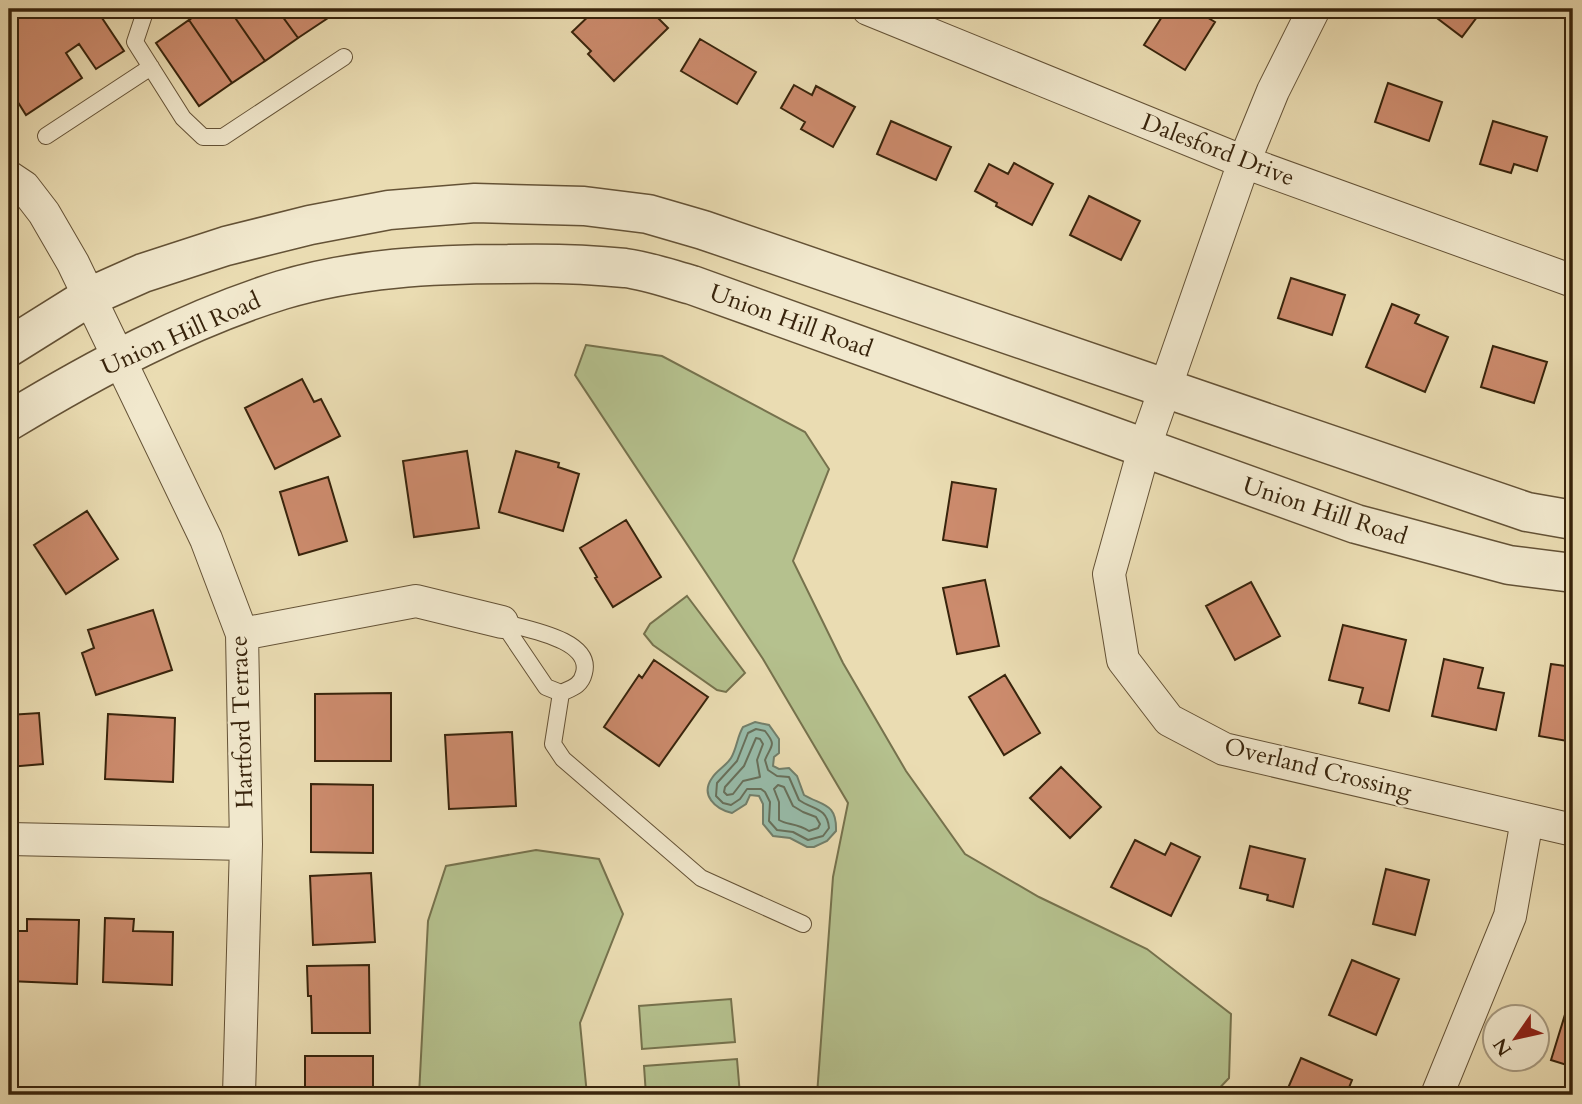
<svg xmlns="http://www.w3.org/2000/svg" width="1582" height="1104" font-family="Cardo,serif">
<style>
.green{fill:#b5c18e;stroke:#76724d;stroke-width:2}
.water{fill:#98bcaa;stroke:#727f6b;stroke-width:2}
.lines{fill:none;stroke-linecap:round;stroke-linejoin:round}
.shore{stroke:#68705b;stroke-width:2}
.building{fill:#cc8b6d;stroke:#38240c;stroke-width:2}
.service-casing{stroke:#645236;stroke-width:18}
.minor-casing{stroke:#645236;stroke-width:34}
.tertiary-casing{stroke:#645236;stroke-width:41}
.service{stroke:#f1e8cd;stroke-width:16}
.minor{stroke:#f1e8cd;stroke-width:32}
.tertiary{stroke:#f1e8cd;stroke-width:38}
.labels{text-anchor:middle;dominant-baseline:central;stroke-width:5;stroke-linejoin:round;paint-order:stroke}
.street-label{font-size:24px;fill:#38240c;stroke:#f1e8cd}
</style>
<rect width="100%" height="100%" fill="#eadcb2"/>
<filter id="stains"><feTurbulence type="fractalNoise" baseFrequency=".00286" numOctaves="4"/><feColorMatrix values="0 0 0 0 .2 0 0 0 0 .09 0 0 0 0 .02 0 0 0 .5 -.17"/></filter>
<radialGradient id="worn" r=".72"><stop offset=".6" stop-color="#630" stop-opacity="0"/><stop offset="1" stop-color="#630" stop-opacity=".3"/></radialGradient>
<path class="green" d="M586 345 662 356 805 432 829 469 793 561 843 663 906 771 965 854 1039 897 1147 949 1231 1014 1229 1078 1213 1095H817L833 877 848 803 763 659 575 375Z
M687 596 745 673 726 692 717 690 653 645 644 634 650 624Z
M536 850 599 859 623 914 580 1023 587 1095H419L428 921 446 866Z
M731 999 735 1042 642 1049 639 1006Z
M737 1059 740 1095H646L644 1066Z"/>
<path class="water" d="M755 722 769 725 779 739V753L774 757 773 766 779 769 789 768 797 776 804 795C823 806 837 803 836 831L827 841 814 847H807L790 838 773 836 763 824V804L759 796 750 795 746 804 732 813C715 809 700 795 712 778 717 770 726 766 731 758 737 748 737 737 743 727Z"/>
<g class="lines">
<path class="shore" d="M756 729 765 731C777 746 771 745 765 760L768 770 777 776 789 777 799 800C813 810 827 807 829 828L823 836 808 840 793 832 777 830 769 821 770 802 765 792 761 789H747L740 799 731 805 723 803 716 796 717 783 737 761 748 733Z
M756 738 760 739 763 744 757 760 760 777 743 781 733 794 727 795 724 792 725 787 744 766Z
M778 785 784 787 793 806 803 812 816 817 820 824 818 828 809 831C797 823 787 825 779 820V802L774 789Z"/>
</g>
<path class="building" d="M23 9H96L124 51 96 69 79 44 66 53 82 78 26 115 9 88V18Z
M205 9H229L265 61 232 83 189 20Z
M229 9H277L298 38 265 61Z
M277 9H326L331 16 298 38Z
M596 9H631L637 14 642 9H649L668 28 614 81 588 54 591 51 572 32Z
M1167 9H1193L1215 22 1185 70 1144 45Z
M1425 9H1483L1462 37Z
M189 20 232 83 199 106 156 43Z
M700 39 756 72 737 104 681 71Z
M1388 83 1442 102 1429 141 1375 122Z
M794 85 812 95 816 86 855 107 833 147 801 129 805 122 781 108Z
M891 121 951 147 936 180 877 154Z
M1493 121 1547 137 1537 171 1514 164 1511 173 1480 164Z
M1014 163 1053 184 1032 225 996 206 997 203 975 191 989 164 1008 174Z
M1089 196 1140 221 1121 260 1070 235Z
M1291 278 1345 295 1332 335 1278 318Z
M1392 304 1419 315 1415 323 1448 337 1425 392 1366 367Z
M1493 346 1547 362 1534 403 1481 387Z
M302 379 314 402 321 399 340 436 275 469 245 408Z
M467 451 479 528 414 537 403 461Z
M516 451 559 463 558 467 579 474 563 531 499 512Z
M328 477 347 541 299 555 280 492Z
M952 482 996 489 987 547 943 540Z
M87 511 118 559 66 594 34 545Z
M626 520 661 577 613 607 595 578 597 577 580 548Z
M985 580 999 646 957 654 943 588Z
M1251 582 1280 636 1235 660 1206 606Z
M153 610 172 670 96 695 82 653 94 648 88 630Z
M1343 625 1406 640 1389 711 1359 703 1363 688 1329 680Z
M1444 659 1483 668 1478 688 1504 693 1496 730 1432 716Z
M654 660 708 697 659 766 604 727 639 675 642 678Z
M1551 664 1573 667V754L1571 753 1573 742 1539 736Z
M1005 675 1040 733 1004 755 969 697Z
M391 693V761H315V694Z
M39 713 43 764 9 767V715Z
M108 714 175 718 173 782 105 779Z
M512 732 516 806 449 809 445 735Z
M1061 767 1101 807 1070 838 1030 798Z
M311 784 373 785V853L311 852Z
M1135 840 1165 855 1171 843 1200 857 1171 916 1111 887Z
M1250 846 1305 859 1293 907 1267 900 1268 895 1240 888Z
M1386 869 1429 880 1415 935 1373 924Z
M371 873 375 942 313 945 310 876Z
M105 918 134 919 133 931 173 932 172 985 103 982Z
M27 919 79 920 77 984 9 981 10 931H27Z
M1352 960 1399 979 1376 1035 1329 1015Z
M369 965 370 1033H312L311 996H308L307 966Z
M1567 1008 1573 1010V1067L1551 1060Z
M305 1056H373V1095H316V1087H305Z
M1301 1058 1352 1080 1346 1095H1285Z"/>
<g class="lines">
<defs>
<path id="service" d="M146 9 135 42 183 118 203 137H223L344 57
M46 136 151 67
M502 622 546 687 561 693 553 744 563 759 701 878 803 924
M502 622C525 629 593 639 584 673 581 686 572 688 561 693"/>
<path id="minor" d="M868 9 1244 162 1573 281
M1314 9 1273 91 1244 162 1144 449 1109 574 1123 660 1169 720 1224 749 1573 830
M9 177 24 187 44 213 73 263 206 539 242 634 246 844 239 1095
M242 634 416 601 502 622
M9 839 246 844
M1437 1095 1510 916 1527 820"/>
<path id="tertiary" d="M9 347 89 297 143 273 226 246 310 225 389 210 475 203 584 206 648 214 703 230 1527 512 1573 520
M9 421C95 369 186 320 282 290 355 268 433 264 508 264 547 263 586 264 625 268 648 271 670 279 692 285L1356 524 1509 565 1573 573"/>
</defs>
<use href="#service" class="service-casing"/>
<use href="#minor" class="minor-casing"/>
<use href="#tertiary" class="tertiary-casing"/>
<use href="#service" class="service"/>
<use href="#minor" class="minor"/>
<use href="#tertiary" class="tertiary"/>
</g>
<g class="labels">
<g class="street-label">
<text transform="translate(1218 150) rotate(21)">Dalesford Drive</text>
<text transform="translate(791 321) rotate(20)">Union Hill Road</text>
<text transform="translate(181 334) rotate(-24)">Union Hill Road</text>
<text transform="translate(1325 511) rotate(18)">Union Hill Road</text>
<text transform="translate(242 722) rotate(-92)">Hartford Terrace</text>
<text transform="translate(1318 769) rotate(14)">Overland Crossing</text>
</g>
</g>
<rect width="1582" height="1104" fill="none" stroke="#eadcb2" stroke-width="35"/>
<rect x="10" y="10" width="1561" height="1083" fill="none" stroke="#38240c" stroke-width="3.5"/>
<rect x="18" y="18" width="1547" height="1069" fill="none" stroke="#38240c" stroke-width="2"/>
<g transform="translate(1516 1038) rotate(236)"><circle r="33" fill="#f1e8cd" stroke="#a79a80" stroke-width="2"/>
<path d="M0-5L12 26L0 18L-12 26Z" fill="#8f2418"/>
<text y="-10" font-size="19" font-weight="bold" text-anchor="middle" fill="#38240c">N</text>
</g>
<rect width="100%" height="100%" filter="url(#stains)"/>
<rect width="100%" height="100%" fill="url(#worn)"/>
</svg>
